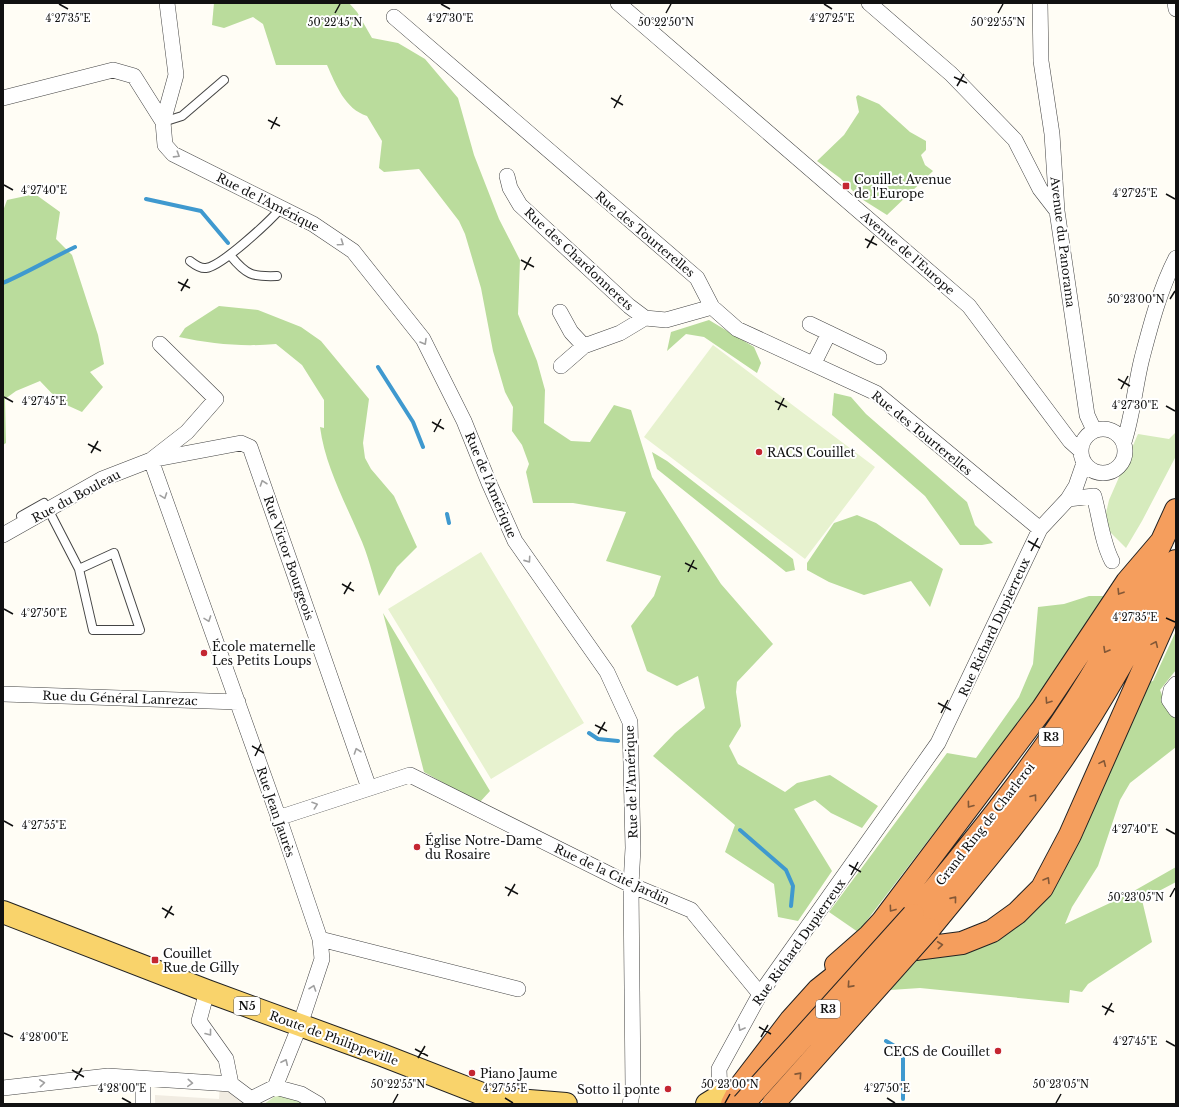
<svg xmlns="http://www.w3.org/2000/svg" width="1179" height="1107" font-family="'Libre Baskerville',serif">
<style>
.green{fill:#d6ebbd}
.forest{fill:#badc9c}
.pitch{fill:#e7f2cf}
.plaza{fill:#f1ece2}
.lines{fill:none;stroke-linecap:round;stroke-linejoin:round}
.stream{stroke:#3f99cf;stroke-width:4}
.service-casing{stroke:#444;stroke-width:10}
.minor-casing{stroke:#444;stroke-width:16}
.primary-casing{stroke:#222;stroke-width:24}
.motorway-casing{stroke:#222;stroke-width:24}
.service{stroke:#fff;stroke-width:8}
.minor{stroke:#fff;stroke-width:15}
.primary{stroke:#f9d36b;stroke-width:22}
.motorway{stroke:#f59e5d;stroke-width:22}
.motorway-bridge-casing{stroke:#222;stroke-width:24;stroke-linecap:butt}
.motorway-bridge{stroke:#f59e5d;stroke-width:22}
.oneway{stroke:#a0a0a0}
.oneway2{stroke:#835837}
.ticks{fill:none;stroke:#111;stroke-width:1.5}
.poi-dot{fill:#c42631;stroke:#fff;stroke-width:1.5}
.labels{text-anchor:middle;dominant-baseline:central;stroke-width:4;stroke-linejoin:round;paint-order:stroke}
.shield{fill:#fff;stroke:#585858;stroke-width:1}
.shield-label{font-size:11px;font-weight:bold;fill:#111}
.poi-label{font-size:12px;fill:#111;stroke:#fff;text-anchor:start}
.street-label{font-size:12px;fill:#111;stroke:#fff}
.ticks-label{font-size:10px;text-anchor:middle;fill:#111;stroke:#fff;stroke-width:4;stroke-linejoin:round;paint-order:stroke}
</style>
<rect width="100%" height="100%" fill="#fffdf5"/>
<path class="green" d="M1176 432V456L1142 521 1126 548 1107 529 1106 513 1109 500 1138 434 1169 439Z
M283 1095 305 1104H264L274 1097Z"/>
<path class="forest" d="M214 3H349L357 12 372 38 398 43 425 59 458 98 474 155 499 219 520 260 518 314 537 361 545 390 544 423 571 441 590 442 614 405 631 410 652 477 721 584 773 644 737 682 736 692 741 726 729 746 738 764 785 792 797 783 830 775 878 806 862 828 831 813 815 800 794 809 832 871 798 921 778 917 774 884 725 852 735 825 653 756 675 733 705 708 698 676 677 686 647 671 631 626 654 596 661 576 606 561 626 512 573 503H533L526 472 529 464 522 445 512 431 513 407 505 392 493 351 481 288 465 234 459 221 419 169 384 172 379 168 382 141 367 116C345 109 336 85 327 65H276L263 24 253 17 224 28 212 25Z
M858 95 879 104 910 132 926 141V150L921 155 925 165 933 171 887 215 860 198 840 178 817 161 844 135 859 112 856 97Z
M35 194 60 212 56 239 72 255 98 335 104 364 90 372 103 387 82 412 60 402 40 381 16 391 5 399 6 443 3 445V211L7 200Z
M219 306 258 310 301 327 321 341 369 399 363 443 365 458 371 469 394 496 417 547 397 567 379 596C373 576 368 554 359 535 344 500 325 465 320 427L324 428V400L302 365 276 344C243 347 211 344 179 337L185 328Z
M709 320 754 347 761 363 757 373 704 337 686 334 667 351 671 332Z
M834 393 851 397 866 414 967 502 975 525 993 543 982 545H960L925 496 832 415Z
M652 452 667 461 793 559 795 570 786 572 657 469Z
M857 515 876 523 943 569 930 607 911 581 864 595 829 582 807 570V563L834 523Z
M1089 596H1106L1035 701 858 932 829 912 947 753 976 758 1019 697 1033 664 1038 607 1064 604Z
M383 613 490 791 479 803 424 772Z
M1176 631V670L1160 690 1165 702 1176 714V747L1130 783 1120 800 1098 866 1072 907 1065 924 1125 896 1176 867V882L1142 900 1152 942 1088 984 1082 992 1070 990 1069 1003 920 988 890 990 921 956C931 956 942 957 952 955 998 946 1028 920 1057 885L1149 682 1153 681Z"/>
<path class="pitch" d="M713 345 875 467 805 559 644 437Z
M481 552 584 723 491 779 388 609Z"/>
<path class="plaza" d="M220 1084 253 1104H155V1095L219 1099Z"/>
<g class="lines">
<path class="stream" d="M146 199 201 211 228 243
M3 283C28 272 50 259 75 247
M378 367 413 422 423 447
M447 514 449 523
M589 733 598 739 618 741
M740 830 786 870 793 886 791 906
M886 1041 903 1051V1099"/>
<defs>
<path id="service" d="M163 122 182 116 224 80
M230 255C246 275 252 277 277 276
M190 261C194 264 200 269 206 268 222 266 270 221 281 208
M21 516 44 503 48 509 79 569 114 553 140 630H93L79 569"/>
<path id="minor" d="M167 3 176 75 163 122 165 145 173 154 313 224 353 251 423 339 464 421 489 483 515 541 607 672 630 722 633 848 631 885 633 1089 630 1104
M618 3 969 306 1070 441 1080 450
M869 3 951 74 1015 140 1040 189 1057 211
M1040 3 1041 61 1052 134 1057 211 1087 415 1094 430
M1175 3 1176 9
M394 17 697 278 712 307 737 329 876 393 1040 529
M3 98 113 70 134 76 163 122
M507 176 510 188 520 205 629 306 645 318 666 320 712 307
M560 312 571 332 584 346 620 333 645 318
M810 324 879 357
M814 363 829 333
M561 366 584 346
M1081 451a22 22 0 1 1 44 0a22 22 0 1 1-44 0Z
M1124 442C1133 414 1135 386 1142 358 1151 324 1160 289 1176 258
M1068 499 1094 496C1100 518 1102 542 1112 561
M3 535 102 479 151 460 187 432 216 399 160 344
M1176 684 1171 690 1169 700 1176 710
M3 694 238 702
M278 818 410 775 631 885 691 910 760 994
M320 939 518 989
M207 991 199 1021 226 1059 231 1084
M275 1087 300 1025 322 959 320 939 282 827 151 460 241 443 250 447 369 788
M3 1088 108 1076 231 1084 251 1099 253 1104
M720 1096 719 1069 760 994 938 743 1040 529 1068 499 1076 486 1084 463
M251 1099 275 1087 301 1094 318 1104
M143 1104V1080"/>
<path id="primary" d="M3 912 207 991 382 1055 508 1104
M494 1098 566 1104
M707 1104 720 1096"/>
<path id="motorway" d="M913 915C976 839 1038 763 1089 680 1123 625 1150 568 1176 510
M929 929C972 876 1017 824 1056 768 1102 703 1140 632 1176 561
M836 965 869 936 882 922 1043 708 1127 582 1162 541
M732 1104 742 1084 791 1020 818 990 847 967 877 954 962 943 992 931 1017 913 1042 888 1070 835 1176 596"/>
</defs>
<use href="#service" class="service-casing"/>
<use href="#minor" class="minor-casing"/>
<use href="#primary" class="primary-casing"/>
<use href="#motorway" class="motorway-casing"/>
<use href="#service" class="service"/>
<use href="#minor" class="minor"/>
<use href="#primary" class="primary"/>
<use href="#motorway" class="motorway"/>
<defs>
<path id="motorway-bridge" d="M743 1104 913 915
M773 1104 929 929"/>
</defs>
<use href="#motorway-bridge" class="motorway-bridge-casing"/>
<use href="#motorway-bridge" class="motorway-bridge"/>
</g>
<defs><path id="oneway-chevron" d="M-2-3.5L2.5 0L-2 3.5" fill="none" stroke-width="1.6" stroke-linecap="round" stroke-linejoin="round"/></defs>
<g class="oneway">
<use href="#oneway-chevron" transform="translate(177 155) rotate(32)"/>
<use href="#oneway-chevron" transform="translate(341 243) rotate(35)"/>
<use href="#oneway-chevron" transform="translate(424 342) rotate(60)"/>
<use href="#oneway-chevron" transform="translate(263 483) rotate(-109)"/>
<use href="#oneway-chevron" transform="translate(164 496) rotate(70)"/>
<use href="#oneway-chevron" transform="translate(528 560) rotate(55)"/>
<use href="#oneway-chevron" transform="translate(208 619) rotate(70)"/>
<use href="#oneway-chevron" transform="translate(357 751) rotate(-109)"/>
<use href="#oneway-chevron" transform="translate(315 805) rotate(-19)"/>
<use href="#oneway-chevron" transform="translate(313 988) rotate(-71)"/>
<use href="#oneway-chevron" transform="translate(741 1028) rotate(119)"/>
<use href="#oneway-chevron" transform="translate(209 1033) rotate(52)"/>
<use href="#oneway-chevron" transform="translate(285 1062) rotate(-65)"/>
<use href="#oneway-chevron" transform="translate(42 1083) rotate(-6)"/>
<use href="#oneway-chevron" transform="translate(190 1083) rotate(4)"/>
</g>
<g class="oneway2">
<use href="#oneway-chevron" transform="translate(1120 592) rotate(122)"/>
<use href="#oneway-chevron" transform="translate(1155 644) rotate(-66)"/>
<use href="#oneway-chevron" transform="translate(1106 650) rotate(120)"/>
<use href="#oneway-chevron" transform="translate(1048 701) rotate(124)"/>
<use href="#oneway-chevron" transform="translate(1103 763) rotate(-66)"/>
<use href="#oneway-chevron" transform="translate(1034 797) rotate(-53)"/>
<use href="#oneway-chevron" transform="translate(970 805) rotate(127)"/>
<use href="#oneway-chevron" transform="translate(1047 880) rotate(-59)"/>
<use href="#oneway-chevron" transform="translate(954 899) rotate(-51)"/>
<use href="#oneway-chevron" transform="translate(892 909) rotate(126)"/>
<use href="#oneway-chevron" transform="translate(940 945) rotate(-6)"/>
<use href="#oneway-chevron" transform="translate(850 985) rotate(132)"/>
<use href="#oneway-chevron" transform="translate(799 1075) rotate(-48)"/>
</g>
<path class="ticks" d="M59 4 68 9M441 4 450 9M824 4 832 9M335 13 340 4M666 13 671 4M998 13 1003 4M954 77 967 83M957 86 964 74M611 98 623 105M614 108 621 95M268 120 280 126M271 129 277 117M4 185 13 190M1166 194 1175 199M865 239 877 245M867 248 874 236M521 260 534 267M524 270 531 257M178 282 190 288M181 291 188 279M1170 299 1175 291M1118 379 1130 386M1121 389 1128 376M4 397 13 402M775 401 787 407M1166 406 1175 411M778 410 784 398M432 422 444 429M434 432 441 419M88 444 101 451M91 453 98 441M1028 541 1040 548M1031 551 1038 538M685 563 697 569M688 572 694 560M342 584 354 591M344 594 351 582M4 609 13 614M1166 618 1175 622M938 703 951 710M941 713 948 700M595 725 607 731M598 734 605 722M252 746 264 753M255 756 261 744M4 821 13 826M1166 829 1175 834M849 865 861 872M851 875 858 862M505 887 518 894M508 896 515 884M1170 897 1175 888M162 908 174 915M165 918 172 906M1102 1006 1114 1012M1105 1015 1112 1003M759 1027 771 1034M4 1033 13 1037M761 1037 768 1025M1166 1041 1175 1046M415 1049 428 1056M418 1058 425 1046M72 1070 84 1077M75 1080 82 1068M122 1098 131 1103M505 1098 513 1103M887 1098 895 1103M393 1103 398 1094M725 1103 730 1094M1056 1103 1061 1094"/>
<g class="poi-dot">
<rect x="842" y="182" width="8" height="8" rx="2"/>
<circle cx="759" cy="452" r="4"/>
<circle cx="204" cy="653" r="4"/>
<circle cx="417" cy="847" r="4"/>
<rect x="151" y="956" width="8" height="8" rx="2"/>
<circle cx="998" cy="1051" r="4"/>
<circle cx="472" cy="1073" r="4"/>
<circle cx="668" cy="1089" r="4"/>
</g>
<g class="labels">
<g class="shield">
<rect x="1039" y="728" width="24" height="18" rx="3"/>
<rect x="234" y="997" width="26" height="18" rx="3"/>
<rect x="816" y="1000" width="24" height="18" rx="3"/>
</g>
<g class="shield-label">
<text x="1051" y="737">R3</text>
<text x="247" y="1006">N5</text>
<text x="828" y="1009">R3</text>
</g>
<g class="poi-label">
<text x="854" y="179">Couillet Avenue<tspan x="854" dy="14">de l'Europe</tspan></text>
<text x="767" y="452">RACS Couillet</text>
<text x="212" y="646">École maternelle<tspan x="212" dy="14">Les Petits Loups</tspan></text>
<text x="425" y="840">Église Notre-Dame<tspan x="425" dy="14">du Rosaire</tspan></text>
<text x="163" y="953">Couillet<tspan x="163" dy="14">Rue de Gilly</tspan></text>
<text x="990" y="1051" text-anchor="end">CECS de Couillet</text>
<text x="480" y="1073">Piano Jaume</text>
<text x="660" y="1089" text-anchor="end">Sotto il ponte</text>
</g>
<g class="street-label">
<text transform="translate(268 202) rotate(27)">Rue de l'Amérique</text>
<text transform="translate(645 234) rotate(40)">Rue des Tourterelles</text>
<text transform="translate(1063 242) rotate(83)">Avenue du Panorama</text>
<text transform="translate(908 253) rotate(41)">Avenue de l'Europe</text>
<text transform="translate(579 259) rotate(43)">Rue des Chardonnerets</text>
<text transform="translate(922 433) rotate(39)">Rue des Tourterelles</text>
<text transform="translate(491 485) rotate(67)">Rue de l'Amérique</text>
<text transform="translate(76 496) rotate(-28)">Rue du Bouleau</text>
<text transform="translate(289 558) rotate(71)">Rue Victor Bourgeois</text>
<text transform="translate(994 627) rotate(-65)">Rue Richard Dupierreux</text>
<text transform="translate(120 698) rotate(2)">Rue du Général Lanrezac</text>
<text transform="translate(631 782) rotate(-92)">Rue de l'Amérique</text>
<text transform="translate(276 812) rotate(71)">Rue Jean Jaurès</text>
<text transform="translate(985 824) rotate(-52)">Grand Ring de Charleroi</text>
<text transform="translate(612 874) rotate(25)">Rue de la Cité Jardin</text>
<text transform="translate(799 942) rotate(-55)">Rue Richard Dupierreux</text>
<text transform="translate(334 1038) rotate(20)">Route de Philippeville</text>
</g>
</g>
<g class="ticks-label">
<text x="450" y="22">4°27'30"E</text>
<text x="68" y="22">4°27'35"E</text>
<text x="832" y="22">4°27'25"E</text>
<text x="335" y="26">50°22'45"N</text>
<text x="666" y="26">50°22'50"N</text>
<text x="998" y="26">50°22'55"N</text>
<text x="44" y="194">4°27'40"E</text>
<text x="1135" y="197">4°27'25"E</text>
<text x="1136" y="303">50°23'00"N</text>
<text x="44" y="405">4°27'45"E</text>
<text x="1135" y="409">4°27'30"E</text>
<text x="44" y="617">4°27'50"E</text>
<text x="1135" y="621">4°27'35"E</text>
<text x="44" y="829">4°27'55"E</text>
<text x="1135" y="833">4°27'40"E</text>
<text x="1136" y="901">50°23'05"N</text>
<text x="44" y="1041">4°28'00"E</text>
<text x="1135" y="1045">4°27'45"E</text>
<text x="398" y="1088">50°22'55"N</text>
<text x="730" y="1088">50°23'00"N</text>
<text x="1061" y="1088">50°23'05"N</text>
<text x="122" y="1092">4°28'00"E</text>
<text x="505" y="1092">4°27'55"E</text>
<text x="887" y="1092">4°27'50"E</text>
</g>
<rect width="1179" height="1107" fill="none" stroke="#111111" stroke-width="8"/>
</svg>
